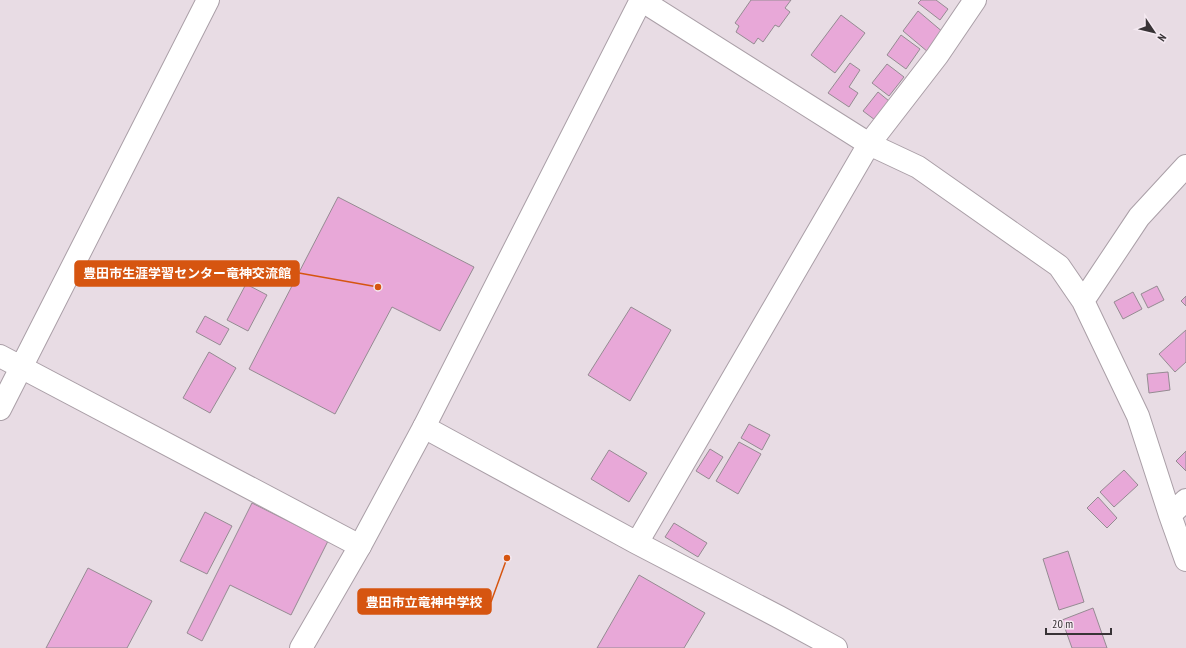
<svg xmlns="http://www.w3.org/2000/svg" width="1186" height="648" font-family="'PT Sans Narrow','Noto Sans JP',sans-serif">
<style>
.building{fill:#e8a8d8;stroke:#958b92}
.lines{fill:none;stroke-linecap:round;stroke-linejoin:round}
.street-casing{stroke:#aa9fa7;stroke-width:24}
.secondary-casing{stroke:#aa9fa7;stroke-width:24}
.street{stroke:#fff;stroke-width:22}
.secondary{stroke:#fff;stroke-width:22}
.leader{fill:none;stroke:#d65510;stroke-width:1.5}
.callout-dot{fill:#d65510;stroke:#f5eaf2;stroke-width:1.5}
.callout{fill:#d65510;stroke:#d65510;stroke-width:1.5}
.callout-label{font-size:13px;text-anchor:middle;font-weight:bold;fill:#fff}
</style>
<rect width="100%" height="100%" fill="#e8dce4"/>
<path class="building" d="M751 0H791L785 8 790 12 779 27 775 25 763 42 758 38 754 44 736 32 739 26 735 23Z
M921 0H936L948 9 940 20 918 3Z
M918 11 944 33 928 52 903 31Z
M841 15 865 33 835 73 811 55Z
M901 35 920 49 906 69 887 55Z
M850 63 860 70 849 87 858 93 849 107 828 93Z
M887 64 904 77 889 96 872 83Z
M878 92 889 101 875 120 863 111Z
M338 197 474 267 440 331 392 307 335 414 249 369Z
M246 284 267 295 248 331 227 320Z
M1157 286 1164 300 1148 308 1141 294Z
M1133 292 1142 309 1123 319 1114 302Z
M1186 296V306L1181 301Z
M631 307 671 330 630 401 588 375Z
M205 316 229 329 220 345 196 332Z
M1186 330V362L1175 372 1159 354Z
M209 352 236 368 210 413 183 398Z
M1168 372 1170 390 1149 393 1147 374Z
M749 424 770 435 762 450 741 438Z
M739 442 761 454 738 494 716 481Z
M710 449 723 457 709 479 696 471Z
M609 450 647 473 629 502 591 479Z
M1186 451V471L1176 461Z
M1124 470 1138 485 1114 507 1100 492Z
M1098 497 1117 518 1107 528 1087 508Z
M252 503 328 541 291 615 230 585 202 641 187 633Z
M205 512 232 526 207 574 180 561Z
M674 523 707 543 698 557 665 537Z
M1068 551 1084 602 1059 610 1043 559Z
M88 568 152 601 127 648H46Z
M639 575 705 613 684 648H597Z
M1093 608 1107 648H1072L1062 620Z"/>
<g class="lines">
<defs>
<path id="street" d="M641 0 869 144 918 167 1059 266 1083 301 1138 416 1170 515 1186 560
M1083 301 1139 217 1186 166
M0 356 360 546
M0 409 208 0
M424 427 637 543 779 617 836 648
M1170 515 1186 500
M637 543 869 144 937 56 975 0"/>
<path id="secondary" d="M301 648 360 546 424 427 641 0"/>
</defs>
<use href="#street" class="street-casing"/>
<use href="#secondary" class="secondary-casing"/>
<use href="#street" class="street"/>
<use href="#secondary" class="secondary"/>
</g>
<path class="leader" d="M378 287L299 273M507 558L491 602"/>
<g class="callout-dot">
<circle cx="378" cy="287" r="4"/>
<circle cx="507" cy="558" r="4"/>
</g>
<g class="callout">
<rect x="75" y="261" width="224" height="25" rx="4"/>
<rect x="358" y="589" width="133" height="25" rx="4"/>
</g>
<g class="callout-label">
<text x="187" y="278">豊田市生涯学習センター竜神交流館</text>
<text x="424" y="607">豊田市立竜神中学校</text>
</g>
<g transform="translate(1154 32) rotate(125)" stroke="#f5eaf2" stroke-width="3" paint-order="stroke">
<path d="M0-3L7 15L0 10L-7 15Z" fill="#383336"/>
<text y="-6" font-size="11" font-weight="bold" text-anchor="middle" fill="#383336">N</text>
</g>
<path d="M1046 628v6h65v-6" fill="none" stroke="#383336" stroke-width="2"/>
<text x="1052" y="628" font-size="12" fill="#383336" stroke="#f5eaf2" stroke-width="3" paint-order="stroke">20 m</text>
</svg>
